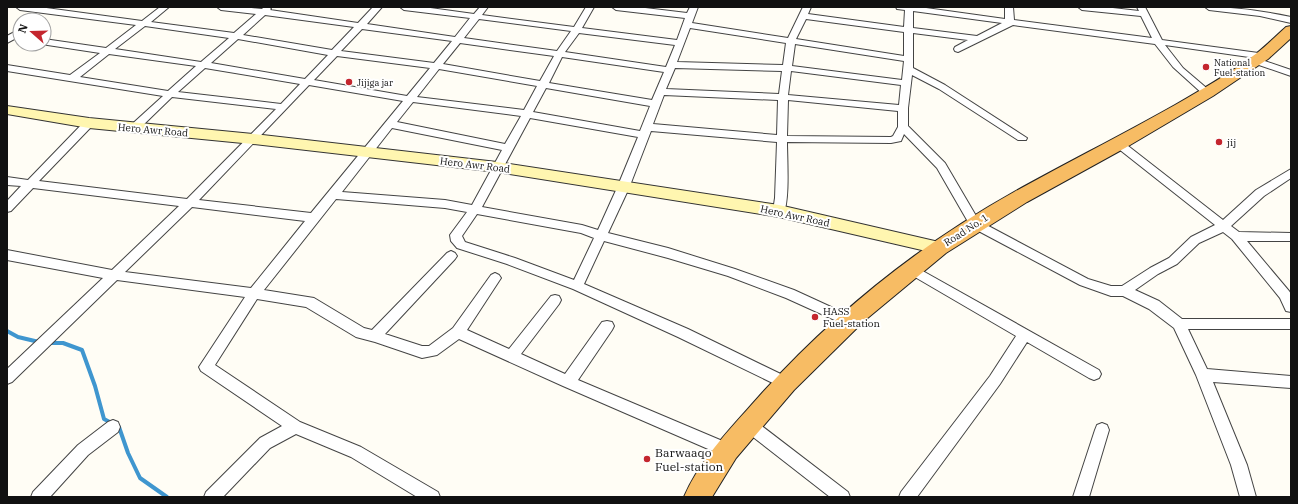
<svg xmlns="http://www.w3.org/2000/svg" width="1298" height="504" font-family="'IBM Plex Serif',serif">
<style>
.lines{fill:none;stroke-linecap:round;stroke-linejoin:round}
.stream{stroke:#3f96cf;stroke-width:4}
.minor-casing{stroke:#444;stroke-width:2}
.secondary-casing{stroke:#333;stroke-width:2}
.trunk-casing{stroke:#222;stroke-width:2}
.minor{fill:#fff;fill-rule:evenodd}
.secondary{fill:#fff6b0;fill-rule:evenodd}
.trunk{fill:#f7bc64;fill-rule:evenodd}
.poi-dot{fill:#c4262e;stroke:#fff;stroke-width:1.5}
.labels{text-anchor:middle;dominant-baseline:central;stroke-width:4;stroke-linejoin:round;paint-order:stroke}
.far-poi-label{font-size:9px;fill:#111;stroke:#fff;text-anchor:start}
.street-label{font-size:10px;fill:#111;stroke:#fff}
.poi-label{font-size:10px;fill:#111;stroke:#fff;text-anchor:start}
.near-poi-label{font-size:12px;fill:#111;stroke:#fff;text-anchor:start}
</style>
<rect width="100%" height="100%" fill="#fffdf5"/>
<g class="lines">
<path class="stream" d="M7 331 18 337 39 342
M50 343H63L82 350 95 386 104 419 119 427 128 453 140 478 167 497"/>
<defs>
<path id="minor" d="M16 7H39L142 21 160 7H169L151 22 234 33 256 14 221 10 217 7H242L262 9 264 7H269L271 9 270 10 358 23 373 7H382L367 24 455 37 470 18 404 10 400 7H423L474 14 480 7H488L482 15 574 27 586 7H594L582 28 677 40 685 18 616 10 612 7H637L687 13 690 7H698L692 23 788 38 803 7H811L808 14 904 27 905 10 897 9 896 7H919L1005 19V7H1013L1014 20 1152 38 1141 16 1082 10 1078 7H1104L1139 11 1137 7H1145L1162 40 1266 54 1268 56 1263 59 1165 45 1183 68 1210 91 1212 93 1207 96 1204 95 1173 67 1155 44 1013 25 958 52 955 51 954 49 955 47 968 40 913 33V68L945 85 1027 138 1026 140H1018L939 89 912 75 908 108V126L945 163 979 221 1088 279 1111 286H1122L1150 268 1169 258 1191 237 1215 225 1115 146 1114 144 1115 142H1123L1223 220 1256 190 1291 169V178L1264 196 1231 226 1239 232 1291 233V241H1247L1289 291 1291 294V312L1286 311 1280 298 1232 239 1223 232 1199 243 1177 264 1158 274 1135 290 1159 301 1182 319H1291V329H1188L1207 369 1291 376V388L1213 382 1247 465 1256 497H1240L1231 465 1196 375 1174 328 1149 309 1123 296H1111L1080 285 971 227 937 168 904 134 901 141 891 143 787 142C787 158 790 202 783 214H775L773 211 775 198 777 142 651 131 629 188 608 233 668 248 735 269 794 290 855 318 857 322 855 326 850 327 786 298 728 276 668 258 604 241 584 284 688 329 791 379 793 383 791 387 786 389 781 387 678 337 573 289 507 264 457 248 451 241 450 235 467 212 445 208 336 199 264 290 314 298 364 328 372 330 447 253 451 251 455 253 457 256 455 259 385 334 422 346H429L453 328 491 275 495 273 499 275 501 278 499 281 467 330 509 349 551 296 555 295 559 296 561 300 559 304 521 354 565 374 602 322 607 321 612 322 614 326 612 330 578 380 732 445 734 450 732 455 727 457 722 455 563 386 459 339 437 355 422 358 375 342 356 337 306 307 257 299 215 365 300 422 361 447 438 492 440 497H417L351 457 296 434 270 448 223 497H204L206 492 260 438 282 426 201 371 199 367 245 297 117 280 12 382 7 384V369L103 278 7 260V250L112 270 179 206 33 188 11 211 7 212V201L21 186 7 185V177L28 180 85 121 89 120 94 123 93 125 39 181 187 199 276 109 172 97 138 130H130L129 128 130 126 163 96 7 71V65L70 75 100 53 41 44H44V39L106 48 136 25 20 10ZM913 11 1002 23 977 36 913 28ZM265 15 354 27 332 50 243 35ZM479 19 571 31 557 51 464 38ZM806 19 904 32V56L796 39ZM145 26 229 38 201 62 115 49ZM690 28 786 43 783 65 677 62ZM362 29 452 41 434 63 341 51ZM579 33 675 45 666 67 565 52ZM238 39 328 55 305 79 211 63ZM460 43 554 56 540 81 443 64ZM795 44 904 61 902 80 792 66ZM109 54 196 66 168 91 80 77ZM337 56 430 68 407 96 314 80ZM562 57 664 72 652 100 549 83ZM205 68 300 84 281 104 178 92ZM675 68 782 71 779 94 666 89ZM439 69 537 86 524 110 417 97ZM791 71 901 85 899 105 788 95ZM309 85 403 101 311 213 199 200ZM546 88 650 106 640 131 533 112ZM664 95 778 100 777 135 653 124ZM788 100 898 111V127L893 136 891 137 787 136ZM413 102 521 116 505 144 397 122ZM530 118 638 137 617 188 598 230 582 225 482 207ZM392 128 502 150 472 205 445 200 342 192ZM192 207 305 221 251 288 125 272ZM477 214 581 233 594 238 574 280 515 258 465 242 462 236Z
M1205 7C1235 7 1262 11 1291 17V23L1260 16 1209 10Z
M20 29V36L7 43V36Z
M1256 58 1291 70V76L1253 63 1251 61Z
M912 265 1099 370 1101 374 1099 378 1094 380 1089 378 1027 342 1000 384 917 497H899L901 492 990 376 1016 336 908 273 906 270 908 267Z
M749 418 754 420 848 492 850 497H830L744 430 742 425 744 420Z
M113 420 118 422 120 427 118 432 88 455 50 497H31L33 492 78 445 108 422Z
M1102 423 1107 425 1109 430 1089 497H1073L1095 430 1097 425Z"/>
<path id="secondary" d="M7 106 89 118 253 134 497 162 779 205 939 242 945 244 947 248 945 252 939 254 779 217 497 172 253 144 89 128 7 114Z"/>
<path id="trunk" d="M1291 26V38L1268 59 1213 96 1125 148 1027 202 946 253 864 321 794 390 736 458 712 497H684C701 457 735 424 763 392 835 313 921 244 1014 192 1068 162 1122 135 1175 105 1203 89 1232 72 1257 53 1267 45 1276 36 1286 27Z"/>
</defs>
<use href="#minor" class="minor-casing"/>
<use href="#secondary" class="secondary-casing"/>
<use href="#trunk" class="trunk-casing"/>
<use href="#minor" class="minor"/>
<use href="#secondary" class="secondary"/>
<use href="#trunk" class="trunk"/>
</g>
<g class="poi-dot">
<circle cx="1206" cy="67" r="4"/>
<circle cx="349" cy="82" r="4"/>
<circle cx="1219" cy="142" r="4"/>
<circle cx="815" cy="317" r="4"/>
<circle cx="647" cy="459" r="4"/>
</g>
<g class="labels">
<g class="far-poi-label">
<text x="1214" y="62">National<tspan x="1214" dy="10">Fuel-station</tspan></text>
<text x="357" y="82">Jijiga jar</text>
</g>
<g class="street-label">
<text transform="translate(153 130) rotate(5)">Hero Awr Road</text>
<text transform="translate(475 165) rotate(7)">Hero Awr Road</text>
<text transform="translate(795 216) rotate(12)">Hero Awr Road</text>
<text transform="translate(966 230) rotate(-33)">Road No. 1</text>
</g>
<g class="poi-label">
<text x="1227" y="142">jij</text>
<text x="823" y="311">HASS<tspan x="823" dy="12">Fuel-station</tspan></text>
</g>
<g class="near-poi-label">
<text x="655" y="452">Barwaaqo<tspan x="655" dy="14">Fuel-station</tspan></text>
</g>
</g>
<rect width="1298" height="504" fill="none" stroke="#111111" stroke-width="16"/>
<g transform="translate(32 32) rotate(290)"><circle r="19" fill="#ffffff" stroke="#a0a0a0"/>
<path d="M0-3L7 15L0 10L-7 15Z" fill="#c4262e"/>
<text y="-6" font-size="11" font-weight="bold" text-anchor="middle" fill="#111111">N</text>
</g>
</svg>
